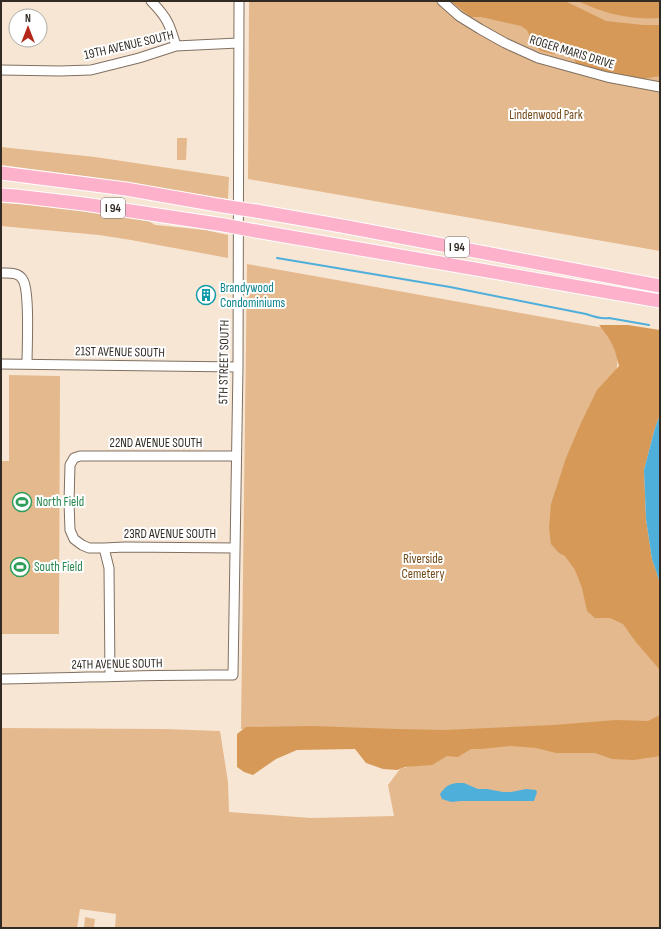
<svg xmlns="http://www.w3.org/2000/svg" width="661" height="929" font-family="'Sofia Sans Condensed',sans-serif">
<style>
.green{fill:#e4b98d}
.forest{fill:#d69958}
.water{fill:#4eafdb}
.lines{fill:none;stroke-linecap:round;stroke-linejoin:round}
.stream{stroke:#4eafdb;stroke-width:2}
.minor-casing{stroke:#807061;stroke-width:11}
.highway-casing{stroke:#fff;stroke-width:15}
.minor{stroke:#fff;stroke-width:9}
.highway{stroke:#feb1ca;stroke-width:13}
.highway-bridge-casing{stroke:#fff;stroke-width:15;stroke-linecap:butt}
.highway-bridge{stroke:#feb1ca;stroke-width:13}
.labels{text-anchor:middle;dominant-baseline:central;stroke-width:4;stroke-linejoin:round;paint-order:stroke}
.shield{fill:#fff;stroke:#706b66;stroke-width:1}
.shield-label{font-size:12px;font-weight:bold;fill:#322b24}
.street-label{font-size:13px;fill:#322b24;stroke:#fff}
.park-label{font-size:13px;fill:#734a19;stroke:#fff}
.culture-label{font-size:13px;fill:#0d838f;stroke:#fff;text-anchor:start}
.leisure-label{font-size:13px;fill:#27864d;stroke:#fff;text-anchor:start}
</style>
<rect width="100%" height="100%" fill="#f8e6d5"/>
<path class="green" d="M249 1H660V251L248 179Z
M177 138H187L186 160H177Z
M1 147 95 157 229 177 228 199 91 177 1 165Z
M1 203 34 205 102 212 144 218 155 225 205 230 228 235V258L131 240 99 235 1 226Z
M247 264 621 331 616 375 660 651V928H115L116 914 80 909 77 928H1V728L164 729 220 731 228 782 229 812 311 818 394 816 388 785 400 769 426 762 362 743 241 729Z
M9 375 60 376 59 634H1V461H9Z
M85 917 95 919 94 928H84Z"/>
<path class="forest" d="M450 1H565L606 21 643 25H660V76L642 79 585 67 576 63 572 54 565 50 553 54 541 51 533 44 527 30 521 26 481 17H471Z
M578 1H660V18C630 20 605 14 578 1Z
M599 325H628L660 330V415L655 428 644 470 646 519 652 559 660 583V670L635 641 623 624 610 618H595L587 611 582 588 575 570 565 556 559 553 551 544 549 528 551 504 566 458 580 425 597 390 619 366C615 347 611 340 599 325Z
M660 715V756L634 760 612 759 595 753H556L536 748 511 746 481 749H471L458 757 447 756 432 765 405 767 397 770 383 769 366 763 355 749 297 750 276 759 253 775 244 772 237 767V734L246 727 312 726 397 729 444 730 554 725 616 720 648 721Z"/>
<path class="water" d="M660 415V583L652 559 646 519 644 470 655 428Z
M457 783H464L478 789H487L503 792H511L526 789 536 790 537 792 534 801H461L451 802 442 799 440 794C445 787 448 784 457 783Z"/>
<g class="lines">
<path class="stream" d="M277 258 450 287 586 314C594 317 601 319 609 318L649 325"/>
<defs>
<path id="minor" d="M151 1C167 17 170 25 176 46
M442 1 459 16 480 29 505 43 538 58 607 77 660 87
M1 70 60 71 91 70 139 58 176 46 238 43
M1 273C9 273 19 272 23 280 30 292 27 347 27 364
M1 364 238 367
M104 548 125 547 235 548
M110 676 109 568 104 548H89L82 545 74 539 70 530 69 502 70 465 74 458 80 456H236
M1 679C78 678 156 674 233 675L238 367 239 1"/>
<path id="highway" d="M1 173 126 189 223 206
M1 195 16 196 84 204 224 225
M256 211 342 226 660 286
M256 231 660 301"/>
</defs>
<use href="#minor" class="minor-casing"/>
<use href="#highway" class="highway-casing"/>
<use href="#minor" class="minor"/>
<use href="#highway" class="highway"/>
<defs>
<path id="highway-bridge" d="M223 206 256 211
M224 225 256 231"/>
</defs>
<use href="#highway-bridge" class="highway-bridge-casing"/>
<use href="#highway-bridge" class="highway-bridge"/>
</g>
<defs>
<symbol id="building-ring" viewBox="-11 -11 22 22"><circle r="9.5" fill="#fff" stroke="#0f9aa8" stroke-width="1.5"/><path d="M-4-6H4V6H1V3H-1V6H-4ZM-2.5-4.3h1.7v1.8h-1.7ZM.8-4.3h1.7v1.8H.8ZM-2.5-1h1.7V.8h-1.7ZM.8-1h1.7V.8H.8Z" fill="#0f9aa8"/></symbol>
<symbol id="stadium-ring" viewBox="-11 -11 22 22"><circle r="9.5" fill="#fff" stroke="#2e9e5b" stroke-width="1.5"/><path d="M0-5a6.5 5 0 1 0 0 10a6.5 5 0 1 0 0-10ZM-3.5-1.8h7v3.6h-7Z" fill="#2e9e5b"/></symbol>
</defs>
<g fill-rule="evenodd">
<use href="#building-ring" x="195" y="284" width="22" height="22"/>
<use href="#stadium-ring" x="11" y="491" width="22" height="22"/>
<use href="#stadium-ring" x="9" y="556" width="22" height="22"/>
</g>
<g class="labels">
<g class="shield">
<rect x="101" y="198" width="24" height="20" rx="3"/>
<rect x="445" y="237" width="24" height="20" rx="3"/>
</g>
<g class="shield-label">
<text x="113" y="208">I 94</text>
<text x="457" y="247">I 94</text>
</g>
<g class="street-label">
<text transform="translate(129 45) rotate(-13)">19TH AVENUE SOUTH</text>
<text transform="translate(572 52) rotate(17)">ROGER MARIS DRIVE</text>
<text transform="translate(120 352) rotate(1)">21ST AVENUE SOUTH</text>
<text transform="translate(224 362) rotate(-89)">5TH STREET SOUTH</text>
<text x="156" y="443">22ND AVENUE SOUTH</text>
<text x="170" y="534">23RD AVENUE SOUTH</text>
<text transform="translate(117 664) rotate(-1)">24TH AVENUE SOUTH</text>
</g>
<g class="park-label">
<text x="546" y="115">Lindenwood Park</text>
<text x="423" y="559">Riverside<tspan x="423" dy="15">Cemetery</tspan></text>
</g>
<g class="culture-label">
<text x="220" y="288">Brandywood<tspan x="220" dy="15">Condominiums</tspan></text>
</g>
<g class="leisure-label">
<text x="36" y="502">North Field</text>
<text x="34" y="567">South Field</text>
</g>
</g>
<rect width="661" height="929" fill="none" stroke="#322b24" stroke-width="4"/>
<g transform="translate(28 28)"><circle r="19" fill="#ffffff" stroke="#adaaa7"/>
<path d="M0-3L7 15L0 10L-7 15Z" fill="#b52718"/>
<text y="-6" font-size="11" font-weight="bold" text-anchor="middle" fill="#322b24">N</text>
</g>
</svg>
